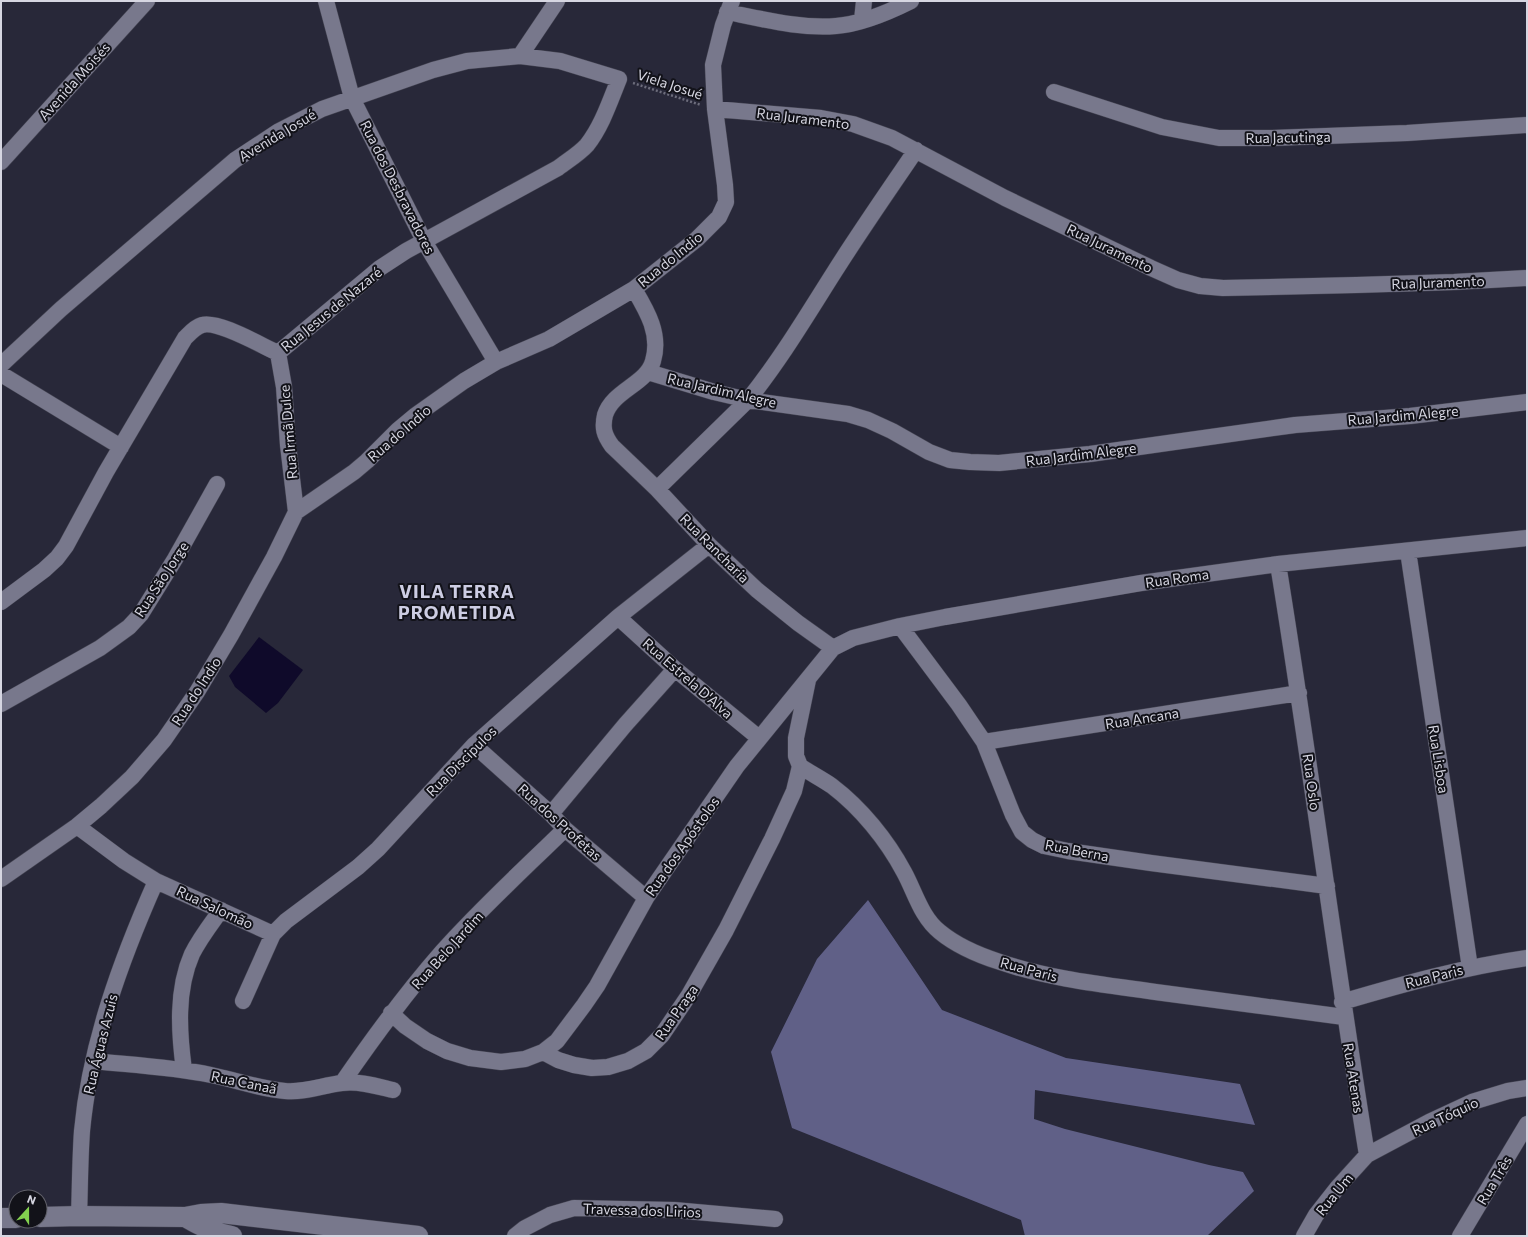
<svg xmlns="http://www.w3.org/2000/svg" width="1528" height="1237" font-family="Commissioner,sans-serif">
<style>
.forest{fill:#606087}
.water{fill:#0f0a2a}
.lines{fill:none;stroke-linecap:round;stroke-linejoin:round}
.minor-casing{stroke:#444452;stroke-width:17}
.tertiary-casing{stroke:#444452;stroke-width:21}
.path{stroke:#6d6d7c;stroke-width:2.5;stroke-dasharray:2 2;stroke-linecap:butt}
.minor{stroke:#78788c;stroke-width:16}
.tertiary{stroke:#78788c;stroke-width:20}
.labels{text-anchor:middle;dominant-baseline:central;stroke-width:4;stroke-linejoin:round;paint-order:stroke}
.street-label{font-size:14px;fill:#d6d6e1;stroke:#121219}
.district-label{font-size:18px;font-weight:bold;letter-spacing:1px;fill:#cdcde3;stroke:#121219}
</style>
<rect width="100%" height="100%" fill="#282839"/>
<path class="forest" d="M868 900 942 1010 1066 1058 1240 1084 1255 1125 1035 1090 1034 1119 1065 1129 1209 1165 1243 1172 1254 1191 1207 1236H1025L1021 1220 792 1128 771 1052 817 959Z"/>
<path class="water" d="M259 637 303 670 278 703 266 713 235 687 229 676Z"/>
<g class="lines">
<defs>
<path id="minor" d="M326 1 352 98 424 241 496 362
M727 12C763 19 800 29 836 26 861 24 889 12 911 1
M862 20 864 1
M520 56 557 1
M1054 92 1162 127 1219 138H1272L1407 133 1527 125
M715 109 821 118 853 124 892 138 1005 198 1151 268 1178 280 1200 286 1223 288 1356 285 1454 282 1527 278
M1 162 147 1
M634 289C647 311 661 334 653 361 647 384 613 390 605 415 602 428 604 435 612 446L657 489 709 545 757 590 798 623 833 648
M278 353 284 387 288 445 296 512
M1 365 61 309 235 160 279 131 322 109 433 70 467 61 520 56 560 61 619 79C610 101 602 126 587 145 579 154 567 161 558 168L406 251 380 268 278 353
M648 372 714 392 748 400 848 414 868 420 892 431 929 452 950 460 970 462 999 463 1090 454 1295 425 1410 416 1527 402
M1 374 121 447
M657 489 748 400C781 359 807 315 835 271 861 230 889 190 916 150
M1408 551 1470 968
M1278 564C1310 760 1335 958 1367 1155
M1 602 44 570 57 558 66 546 106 472 185 338C190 333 195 327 202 325 218 320 262 346 278 353
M618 617 675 669 759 738
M900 626 959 705 984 742 1013 815 1022 832 1032 840 1044 846 1068 851 1151 863 1327 886
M1 704 100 648 129 627 141 614 175 559 217 484
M984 742 1299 693
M474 745 551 814 565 829 646 898
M800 766C810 773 822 779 832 786 861 808 887 840 904 872 915 892 921 917 940 932 957 946 978 955 1000 962 1053 980 1108 985 1163 993 1223 1001 1284 1009 1344 1017
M551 814 625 725 675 669
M77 826 124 861 156 881 273 934
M1 879 77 826 101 806 132 777 164 740 197 692 231 635 274 557 296 512 354 472 367 461 398 430 416 415 464 381 496 362 549 339 634 289 697 239 719 217 726 202 725 185 715 109 713 65 723 25 732 1
M243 1001 273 934 286 921 358 867 378 849 474 745 618 617 709 545
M1342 1002C1403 984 1464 967 1527 958
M391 1013 405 1026 427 1041 447 1051 470 1058 501 1062 525 1059 543 1052 557 1041 584 1005 597 986 646 898 737 766 833 648 853 638 900 626 945 617 1141 583 1278 564 1527 538
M543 1052 558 1060 574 1065 592 1068 608 1067 628 1061 646 1051 662 1035 689 995 726 930 772 839 794 791 800 766 796 756V738L808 680
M93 1061C132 1065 172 1067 211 1075 236 1080 260 1089 285 1091 305 1093 323 1085 342 1083 359 1081 376 1086 393 1090
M184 1070C179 1033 176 990 192 954 200 938 211 924 221 910
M342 1083C373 1038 405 994 441 953 480 909 523 870 565 829
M79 1216C80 1188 80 1159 82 1131 90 1044 121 960 156 881
M515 1236 525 1228 550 1215 574 1208 674 1210 775 1219
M1304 1236 1316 1215 1338 1187 1367 1155 1429 1122 1472 1102 1508 1091 1527 1088
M1460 1236 1527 1124"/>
<path id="tertiary" d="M40 1217 79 1216 185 1217 201 1214 221 1213 418 1236
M185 1217C200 1226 214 1233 232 1236
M1 1218H16"/>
</defs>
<use href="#minor" class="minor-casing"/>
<use href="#tertiary" class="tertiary-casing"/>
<path class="path" d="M633 83 701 105"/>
<use href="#minor" class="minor"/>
<use href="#tertiary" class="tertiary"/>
</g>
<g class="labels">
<g class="street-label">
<text transform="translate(74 81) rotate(-48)">Avenida Moisés</text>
<text transform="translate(670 84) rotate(18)">Viela Josué</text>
<text transform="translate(803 118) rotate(7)">Rua Juramento</text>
<text transform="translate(277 135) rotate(-31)">Avenida Josué</text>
<text transform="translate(1288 137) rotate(-1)">Rua Jacutinga</text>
<text transform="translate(398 187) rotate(63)">Rua dos Desbravadores</text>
<text transform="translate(1110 248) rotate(26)">Rua Juramento</text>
<text transform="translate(670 259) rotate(-39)">Rua do Indio</text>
<text transform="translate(1438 282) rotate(-2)">Rua Juramento</text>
<text transform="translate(331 309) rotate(-39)">Rua Jesus de Nazaré</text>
<text transform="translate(722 390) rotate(13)">Rua Jardim Alegre</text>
<text transform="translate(1403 415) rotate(-5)">Rua Jardim Alegre</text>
<text transform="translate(288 432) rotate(-95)">Rua Irmã Dulce</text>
<text transform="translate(399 433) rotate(-41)">Rua do Indio</text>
<text transform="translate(1081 454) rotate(-7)">Rua Jardim Alegre</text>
<text transform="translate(715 548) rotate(45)">Rua Rancharia</text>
<text transform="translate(1177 578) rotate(-8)">Rua Roma</text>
<text transform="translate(161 579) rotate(-57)">Rua São Jorge</text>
<text transform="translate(688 678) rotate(41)">Rua Estrela D'Alva</text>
<text transform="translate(196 691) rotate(-57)">Rua do Indio</text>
<text transform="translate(1142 718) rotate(-9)">Rua Ancana</text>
<text transform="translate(1439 759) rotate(81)">Rua Lisboa</text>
<text transform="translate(461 761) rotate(-45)">Rua Discipulos</text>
<text transform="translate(1312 782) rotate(82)">Rua Oslo</text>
<text transform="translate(560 822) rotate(42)">Rua dos Profetas</text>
<text transform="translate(682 846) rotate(-55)">Rua dos Apóstolos</text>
<text transform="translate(1077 850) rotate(11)">Rua Berna</text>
<text transform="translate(215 907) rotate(25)">Rua Salomão</text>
<text transform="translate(447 950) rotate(-48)">Rua Belo Jardim</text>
<text transform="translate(1029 969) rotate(15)">Rua Paris</text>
<text transform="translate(1434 976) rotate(-14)">Rua Paris</text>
<text transform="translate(676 1012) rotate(-55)">Rua Praga</text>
<text transform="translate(100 1044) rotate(-76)">Rua Águas Azuis</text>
<text transform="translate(1354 1078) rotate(81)">Rua Atenas</text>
<text transform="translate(244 1082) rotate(12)">Rua Canaã</text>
<text transform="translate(1445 1116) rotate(-25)">Rua Tóquio</text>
<text transform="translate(1494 1180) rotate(-59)">Rua Três</text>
<text transform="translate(1334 1194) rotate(-51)">Rua Um</text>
<text transform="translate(642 1210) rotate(2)">Travessa dos Lirios</text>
</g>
<g class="district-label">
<text x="457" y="591">VILA TERRA<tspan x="457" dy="21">PROMETIDA</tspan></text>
</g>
</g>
<rect width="1528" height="1237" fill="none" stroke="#d6d6e1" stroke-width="4"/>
<g transform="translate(28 1209) rotate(21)"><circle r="19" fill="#121219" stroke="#606069"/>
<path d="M0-3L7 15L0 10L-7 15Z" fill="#82d04f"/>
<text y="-6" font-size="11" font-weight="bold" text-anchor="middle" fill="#d6d6e1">N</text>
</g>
</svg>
